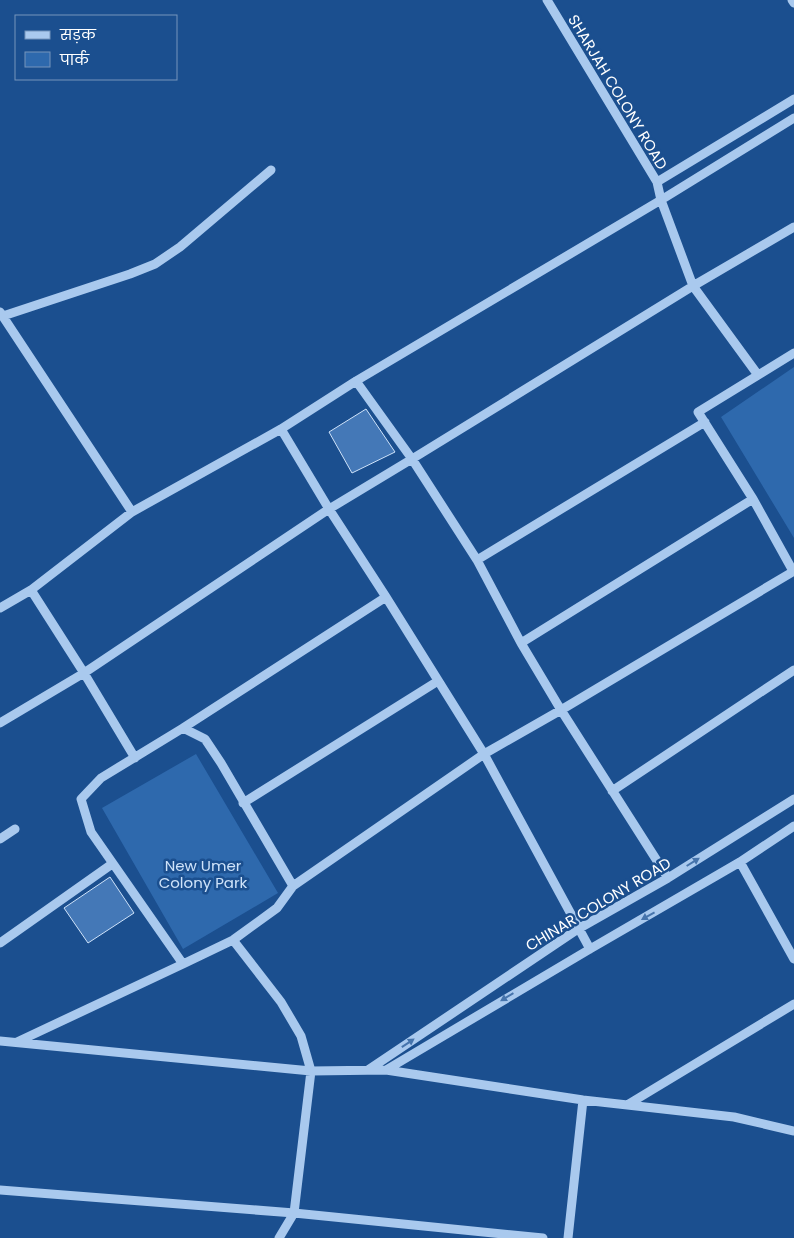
<svg xmlns="http://www.w3.org/2000/svg" width="794" height="1238" font-family="Poppins,'Noto Sans Devanagari',sans-serif">
<style>
.green{fill:#2e69ad}
.building{fill:#4478b7;stroke:#cfe3fa}
.lines{fill:none;stroke-linecap:round;stroke-linejoin:round}
.minor{stroke:#a9c9ee;stroke-width:9}
.oneway{fill:#4674ac}
.labels{text-anchor:middle;dominant-baseline:central;stroke-width:5;stroke-linejoin:round;paint-order:stroke}
.street-label{font-size:15px;fill:#fff;stroke:#1b4f8f}
.park-label{font-size:15px;fill:#cfe3fa;stroke:#1b4f8f}
</style>
<rect width="100%" height="100%" fill="#1b4f8f"/>
<path class="green" d="M794 367V538L721 417Z
M196 754 278 893 183 949 102 808Z"/>
<path class="building" d="M366 409 395 452 352 473 329 432Z
M110 877 134 913 88 943 64 908Z"/>
<g class="lines">
<path class="minor" d="M547 0 657 182 661 200 693 286 758 375
M792 0 794 3
M657 182 794 99
M0 312 132 512
M3 316 130 274 155 264 180 247 271 170
M356 381 412 459 477 560 521 643 561 710 668 878
M281 429 329 509 386 597 484 754 590 949
M477 560 705 422
M793 571 753 499 698 412 794 353
M31 590 84 673 135 758
M0 608 31 590 132 512 281 429 356 381 661 200 794 118
M521 643 753 499
M0 723 84 673 329 509 412 459 693 286 794 227
M183 728 205 739 221 763 293 886 277 908 233 940 183 964 91 832 81 799 101 778Z
M183 728 386 597
M612 791 794 670
M243 803 438 681
M0 839 15 829
M740 862 794 959
M293 886 484 754 561 710 794 571
M233 940 281 1002 301 1036 311 1071 294 1213 279 1238
M0 943 112 864
M0 1041 311 1071 386 1070 583 1100 734 1117 794 1131
M17 1042 183 964
M368 1070 578 929 668 878 794 799
M386 1070 590 949 740 862 794 826
M627 1105 794 1004
M0 1190 294 1213 543 1238
M568 1238 583 1100"/>
</g>
<defs><path id="oneway-solid" d="M-6-.8H1V-3.2L6.5 0L1 3.2V.8H-6Z" transform="scale(1.25)"/></defs>
<g class="oneway">
<use href="#oneway-solid" transform="translate(693 862) rotate(-32)"/>
<use href="#oneway-solid" transform="translate(648 916) rotate(151)"/>
<use href="#oneway-solid" transform="translate(507 997) rotate(149)"/>
<use href="#oneway-solid" transform="translate(408 1043) rotate(-34)"/>
</g>
<g class="labels">
<g class="street-label">
<text transform="translate(618 92) rotate(59)">SHARJAH COLONY ROAD</text>
<text transform="translate(598 904) rotate(-31)">CHINAR COLONY ROAD</text>
</g>
<g class="park-label">
<text x="203" y="865">New Umer<tspan x="203" dy="17">Colony Park</tspan></text>
</g>
</g>
<rect x="15" y="15" width="162" height="65" fill="#1b4f8f" stroke="#7695bc"/>
<rect x="25" y="31" width="25" height="8" fill="#a9c9ee" stroke="#7695bc"/>
<text x="60" y="40" font-size="15" fill="#ffffff">सड़क</text>
<rect x="25" y="52" width="25" height="15" fill="#2e69ad" stroke="#7695bc"/>
<text x="60" y="65" font-size="15" fill="#ffffff">पार्क</text>
</svg>
